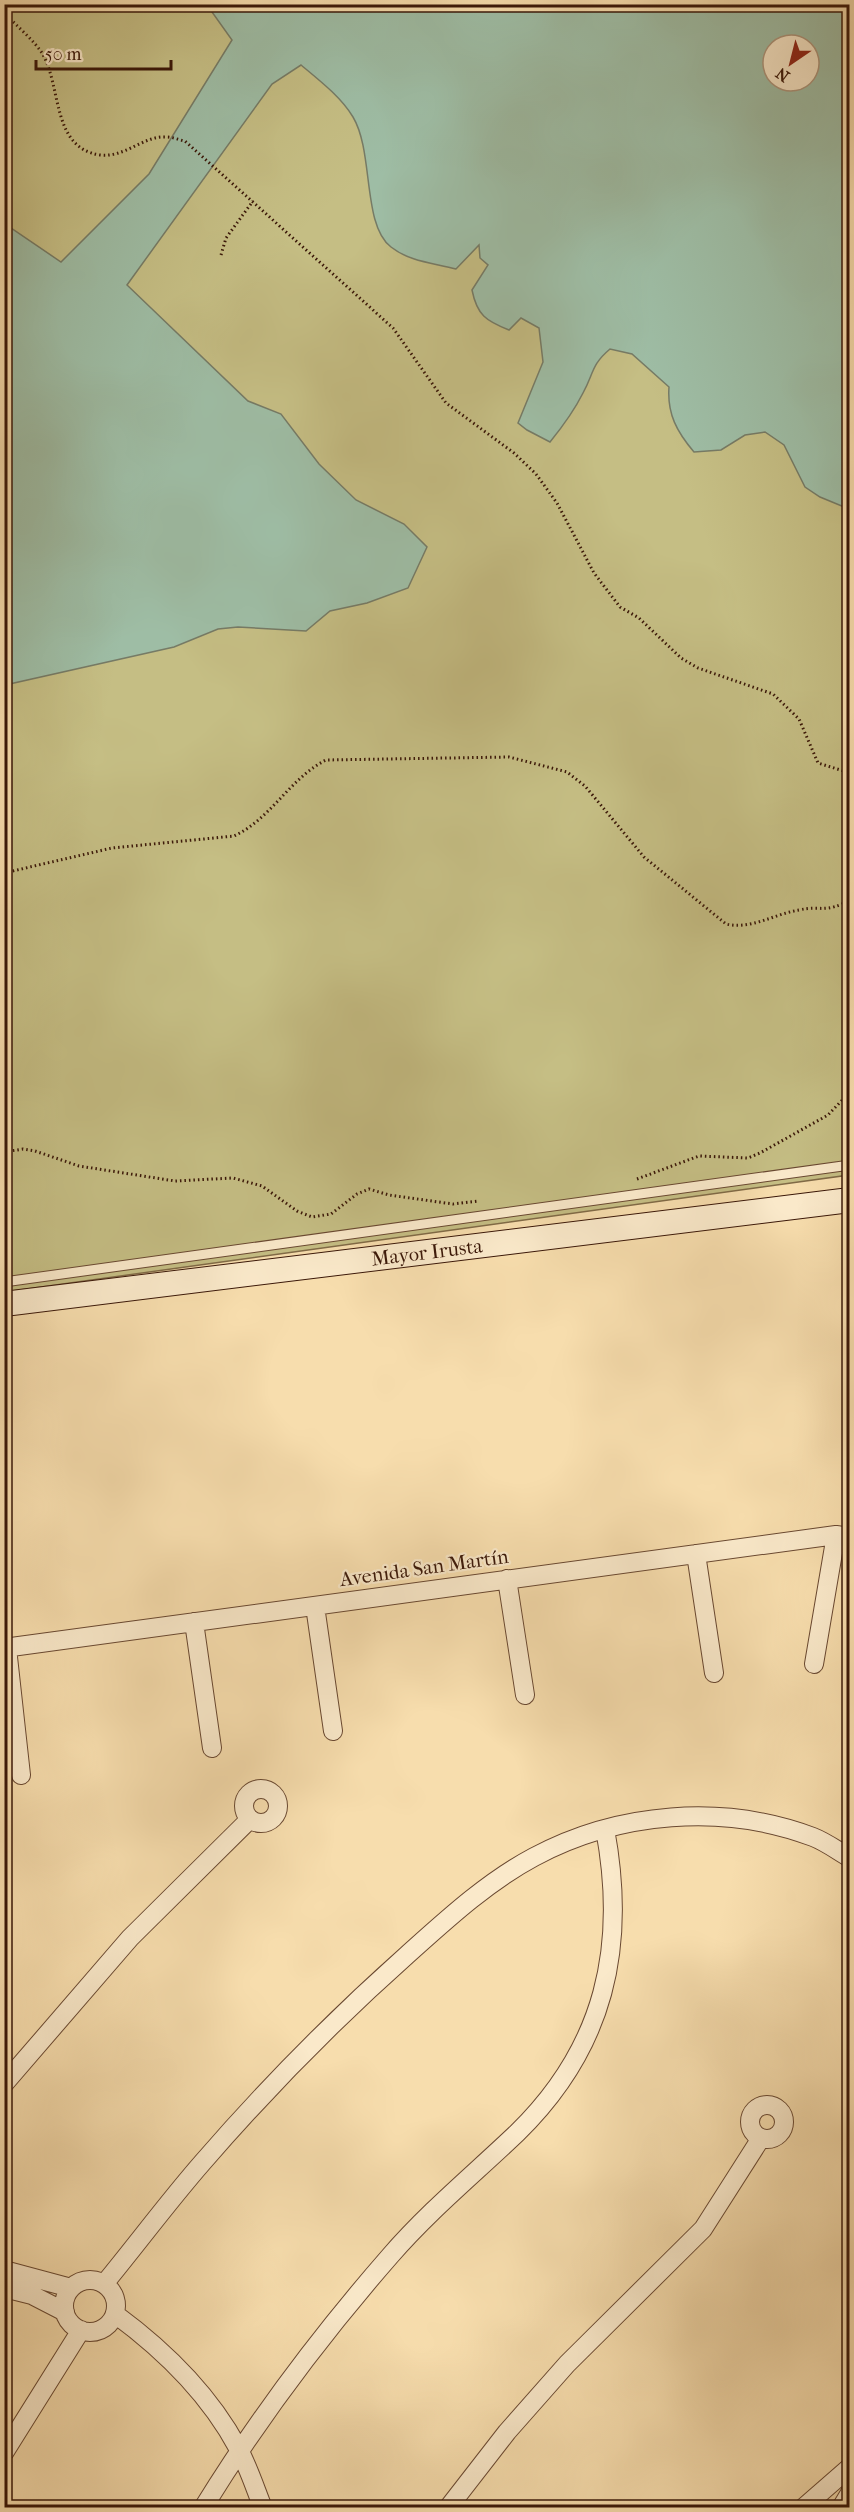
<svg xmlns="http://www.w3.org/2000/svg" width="854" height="2512" font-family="'IM FELL French Canon',serif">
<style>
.green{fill:#c5be84;stroke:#806a46;stroke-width:1.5;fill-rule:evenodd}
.water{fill:#9ebda5;stroke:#767b66;stroke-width:1.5;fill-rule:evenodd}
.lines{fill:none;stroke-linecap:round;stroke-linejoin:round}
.service-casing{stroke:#694831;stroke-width:11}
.minor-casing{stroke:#694831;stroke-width:20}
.secondary-casing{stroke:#3a1708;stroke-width:26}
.path{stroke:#3a1708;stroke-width:3;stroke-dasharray:1.5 3;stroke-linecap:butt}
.service{stroke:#fae9ca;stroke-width:9}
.minor{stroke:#fae9ca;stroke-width:18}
.secondary{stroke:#fae9ca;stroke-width:24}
.labels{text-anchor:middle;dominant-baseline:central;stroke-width:4.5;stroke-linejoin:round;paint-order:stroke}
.street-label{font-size:20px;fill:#3a1708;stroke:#fae9ca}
</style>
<rect width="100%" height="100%" fill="#f7ddad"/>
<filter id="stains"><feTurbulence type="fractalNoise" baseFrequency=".00333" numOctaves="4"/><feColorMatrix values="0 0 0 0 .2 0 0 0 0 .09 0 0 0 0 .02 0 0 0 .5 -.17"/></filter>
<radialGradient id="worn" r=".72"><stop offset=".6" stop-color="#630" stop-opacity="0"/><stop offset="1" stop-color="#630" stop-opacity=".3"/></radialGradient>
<path class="green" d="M4 5H849V1175L5 1292ZM773 45H809V81H773Z"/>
<path class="water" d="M207 5H849V509L820 497 805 487 784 445 765 432 745 435 721 450 694 452C677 432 667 414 669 387L632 354 610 349C591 365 594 373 583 393 574 411 563 426 550 442L527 430 518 423 543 362 539 328 521 318 509 330C486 321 477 315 472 290L488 265 480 258 479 245 456 269C434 263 410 262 391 247 362 225 374 152 353 117 341 97 319 80 301 65L272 84 127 285 248 401 281 414 319 464 356 500 404 524 427 547 408 588 367 603 330 611 306 631 238 627 218 629 174 647 5 685V224L61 262 149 174 232 40ZM773 45H809V81H773Z"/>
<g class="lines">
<defs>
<path id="service" d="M4 1282 850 1165"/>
<path id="minor" d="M696 1554 714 1673
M507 1579 525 1695
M315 1606 333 1731
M194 1622 212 1748
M4 1648 836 1535 850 1537
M7 1648 21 1775
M814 1664 836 1535
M244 1806a17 17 0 1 1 34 0a17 17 0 1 1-34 0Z
M4 2084 130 1938 250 1819
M750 2122a17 17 0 1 1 34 0a17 17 0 1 1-34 0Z
M4 2270 71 2288
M64 2306a26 26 0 1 1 52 0a26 26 0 1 1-52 0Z
M104 2284C137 2244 168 2202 202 2163 266 2089 334 2020 407 1955 446 1920 487 1882 534 1857 618 1812 723 1803 813 1837 826 1842 838 1851 850 1858
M4 2288 32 2295 65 2312
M115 2314C164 2350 209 2394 238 2448 248 2466 255 2488 263 2508
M4 2453 81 2330
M203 2508C258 2419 321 2335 390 2256 429 2211 474 2174 517 2133 605 2047 627 1947 605 1829
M448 2508 507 2432 567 2364 703 2229 761 2138
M803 2508 850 2467
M841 2508 850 2493"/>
<g id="secondary">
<path id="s1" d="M4 1304 850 1200"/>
</g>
</defs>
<use href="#service" class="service-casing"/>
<use href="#minor" class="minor-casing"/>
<use href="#secondary" class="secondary-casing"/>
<path class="path" d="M4 12C16 26 32 38 42 53 62 86 51 148 100 155 125 158 144 135 167 137 173 137 179 140 185 141L393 328 446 403 514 453 536 474 557 503 594 573 620 607 639 618 681 658 698 668 773 694 799 719 818 763 850 773
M221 255 226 238 253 201
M4 873 112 848 234 836C271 819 290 778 326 760L509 757 567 772 585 786 644 857 726 924C751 930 774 914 799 910 822 905 824 914 850 900
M4 1152 23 1149 35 1151 79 1166 175 1181 233 1178 262 1186 297 1211 312 1217 331 1214 357 1194 369 1189 389 1195 453 1204 479 1201
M637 1179 699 1156 748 1158 760 1153 828 1115 850 1092"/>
<use href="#service" class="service"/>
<use href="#minor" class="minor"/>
<use href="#secondary" class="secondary"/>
</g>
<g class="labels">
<g class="street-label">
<text stroke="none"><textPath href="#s1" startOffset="426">Mayor Irusta</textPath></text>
<text transform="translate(424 1568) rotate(-8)">Avenida San Martín</text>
</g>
</g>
<rect width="854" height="2512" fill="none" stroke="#f7ddad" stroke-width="24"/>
<rect x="6" y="6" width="842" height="2500" fill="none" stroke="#3a1708" stroke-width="3"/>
<rect x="12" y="12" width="830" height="2488" fill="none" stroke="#3a1708" stroke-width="1.5"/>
<g transform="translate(791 63) rotate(215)"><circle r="28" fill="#fae9ca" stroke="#ad957c" stroke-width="1.5"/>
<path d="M0-4.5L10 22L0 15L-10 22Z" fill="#8f2418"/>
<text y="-9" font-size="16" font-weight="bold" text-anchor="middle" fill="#3a1708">N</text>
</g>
<path d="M36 60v9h135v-9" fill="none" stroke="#3a1708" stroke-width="3"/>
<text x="45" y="60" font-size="18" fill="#3a1708" stroke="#fae9ca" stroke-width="4.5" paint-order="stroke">50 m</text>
<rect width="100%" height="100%" filter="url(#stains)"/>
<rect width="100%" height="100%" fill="url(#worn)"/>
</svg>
